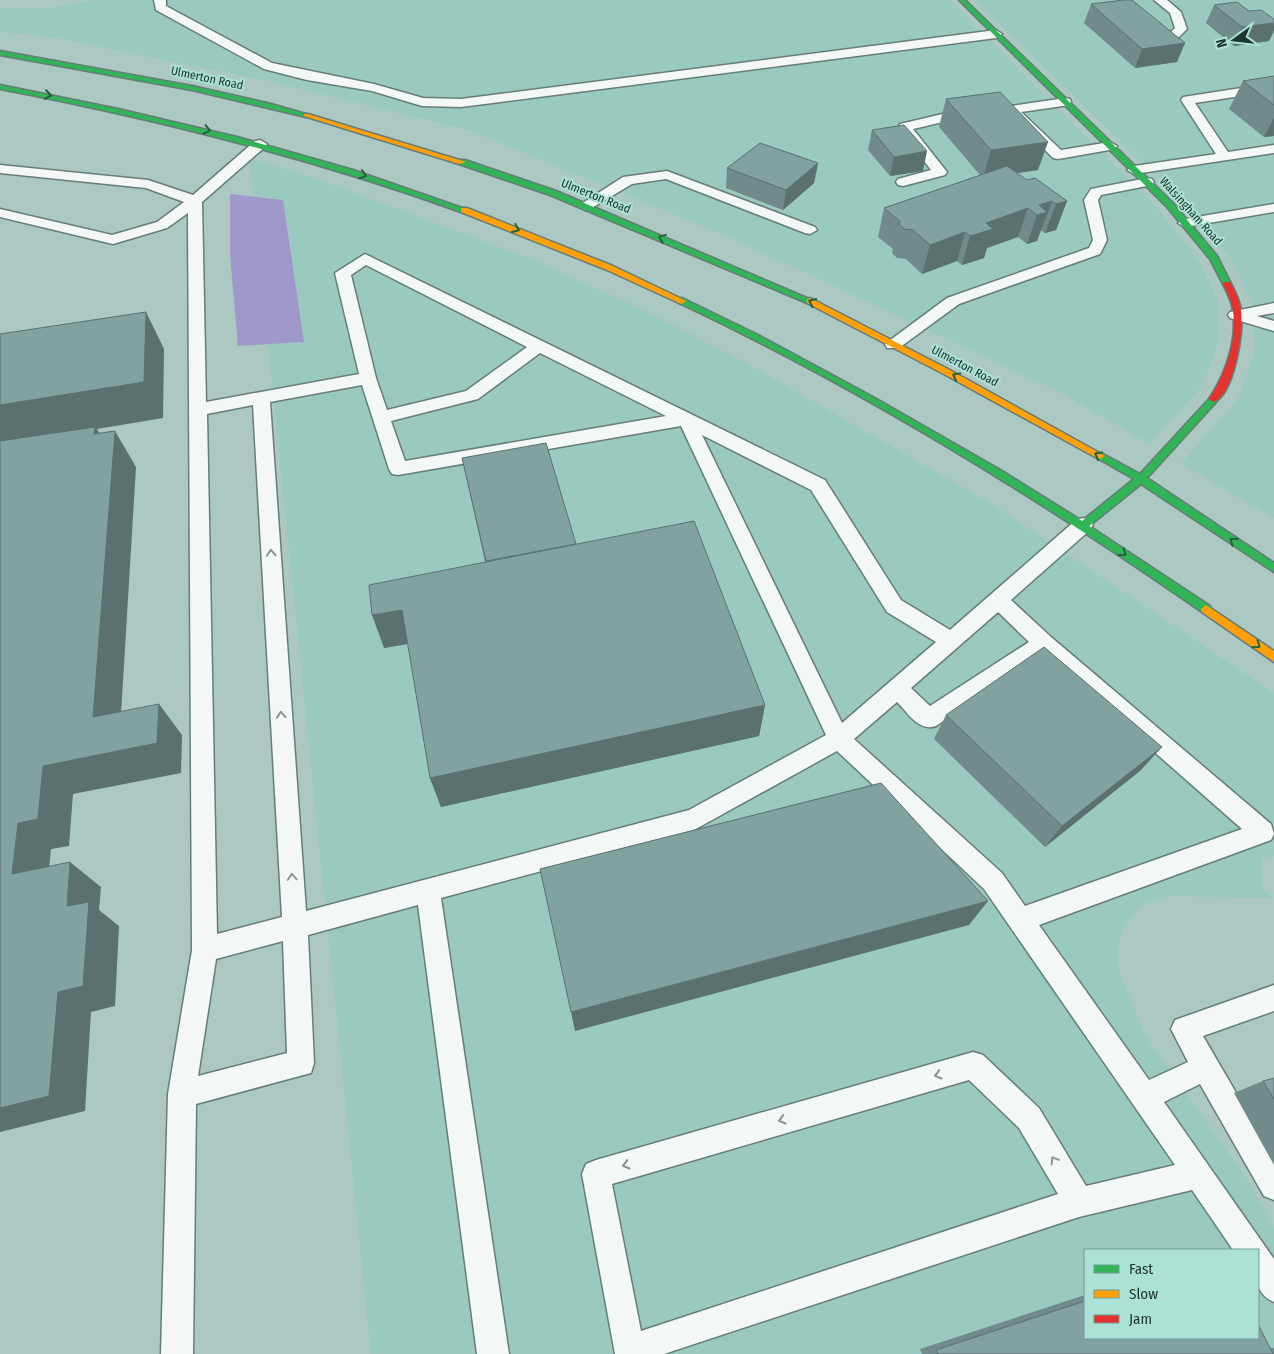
<svg xmlns="http://www.w3.org/2000/svg" width="1274" height="1354" font-family="'Fira Sans Condensed',sans-serif">
<style>
.built{fill:#9acabf;fill-rule:evenodd}
.water{fill:#a098cb}
.lines{fill:none;stroke-linecap:round;stroke-linejoin:round}
.lane-casing{stroke:#667d78;stroke-width:3}
.fast-casing{stroke:#667d78;stroke-width:3}
.slow-casing{stroke:#667d78;stroke-width:3}
.jam-casing{stroke:#667d78;stroke-width:3}
.lane{fill:#f3f7f6;fill-rule:evenodd}
.fast{fill:#30b455;fill-rule:evenodd}
.slow{fill:#ff9f0a;fill-rule:evenodd}
.jam{fill:#e5322d;fill-rule:evenodd}
.wall{fill:#708b89}
.shaded-wall{fill:#5b716f}
.building{fill:#82a29f;stroke:#5b716f}
.oneway{stroke:#24613c}
.oneway2{stroke:#889692}
.labels{text-anchor:middle;dominant-baseline:central;stroke-width:4;stroke-linejoin:round;paint-order:stroke}
.far-street-label{font-size:12px;fill:#1e342f;stroke:#abe2d5}
</style>
<rect width="100%" height="100%" fill="#acc8c2"/>
<path class="built" d="M92 0H949L1156 207 1198 259 1218 301V343L1202 386 1149 444 1060 392 727 236 471 131 269 81 56 38 0 32V8H51Z
M975 0H1274V518L1181 464 1238 399 1255 351 1253 305 1232 260 1184 203Z
M249 158 314 178 529 258 639 308 748 364 992 504 1274 693V856L1262 859 1263 891 1274 898 1168 896 1149 902 1137 910 1122 932 1118 950 1119 971 1145 1035 1247 1179 1274 1227V1354H371L268 344 304 342 283 200 253 196ZM1085 1250H1258V1338H1085Z"/>
<path class="water" d="M230 194 283 200 304 342 238 346 230 254Z"/>
<g class="lines">
<defs>
<path id="lane" d="M154 0H166V6L272 63 374 84 423 98 461 99 996 30 1002 34 996 38 461 107 422 106 372 91 307 80 264 69 156 10Z
M1154 0H1167L1181 12 1187 29 1179 37 1160 42 1154 38 1156 35 1171 32 1175 28 1170 13Z
M1274 83V91L1195 103 1228 152 1274 145V153L1134 174 1127 170 1134 166 1216 154 1181 100 1183 97Z
M1065 98 1070 99 1071 102 1070 105 1021 112 1061 150 1110 142 1117 146 1115 149 1058 159 1053 158 1005 110 1011 106Z
M968 108 974 112 973 115 913 129 947 172 945 175 903 186 898 185 896 182 898 179 931 170 898 127 900 124Z
M260 140 267 144 265 147 202 202 206 402 359 374 335 273 365 254 825 480 901 600 950 630 1076 520 1083 518 1090 520 1093 525 1090 530 1011 600 1051 637 1271 824 1274 834 1271 840 1039 925 1149 1080 1188 1062 1171 1029 1175 1020 1274 985V1011L1203 1036 1274 1158V1200L1264 1196 1200 1084 1164 1102 1274 1259V1302C1251 1292 1258 1272 1258 1250H1233L1192 1190 1079 1217 664 1354H615L582 1174 586 1164 596 1160 973 1052 983 1055 1039 1108 1086 1186 1175 1165 984 889 837 751 694 830 441 898 509 1354H477L418 905 308 935 314 1063 311 1073 196 1104 193 1354H161L168 1094 192 950 188 213 167 228 113 244 0 217V209L112 235 157 222 184 202 146 188 0 173V165L148 180 193 195 255 141ZM366 265 527 347 466 391 387 410 376 378 351 275ZM540 353 666 416 405 461 391 421 478 399ZM362 385 389 469 392 474 398 475 681 426 826 735 689 810 306 911 270 402ZM253 405 282 917 217 934 207 414ZM702 435 811 490 887 612 936 642 842 723ZM998 612 1029 642 930 706 911 688ZM1043 654 1242 829 1025 906 1002 873 854 739 897 702C908 713 919 732 936 726ZM283 941 287 1053 198 1076 216 959ZM969 1080 1019 1128 1058 1194 641 1331 612 1184Z
M667 171 815 227 817 230 810 234 805 233 666 179 632 184 590 209 585 210 578 206 623 177Z
M1147 178 1152 179 1154 182 1152 185 1101 195 1098 200 1107 240 1100 254 959 304 899 348H887L885 344 947 298 1089 248 1093 240 1084 200 1091 189Z
M1274 204V212L1185 227 1178 223 1185 219Z
M1274 303V313L1257 316 1274 321V331L1230 318 1228 315 1230 312Z"/>
<path id="fast" d="M959 0H965L1173 203 1217 256 1231 284 1230 286H1224L1210 259 1167 207Z
M0 51 192 86 271 104 309 115 306 117 192 90 0 55Z
M0 85 118 109 237 137 353 170 468 210 461 212C311 158 157 119 0 89Z
M459 160H465L556 191 814 301 810 304 807 303 550 195 459 164Z
M682 298 756 334 873 397 1002 471 1082 521 1134 479 1097 458V454H1103L1140 474 1211 397H1217V401L1147 478 1274 563V572L1141 484 1089 526 1210 606 1211 609 1210 612H1202C1038 498 860 388 679 303V299Z"/>
<path id="slow" d="M304 114H308L466 162 459 164 304 116Z
M461 208H467L613 266 686 301 682 304 679 303 607 270 461 212Z
M810 298 948 369 1105 456 1100 459 1097 458 942 373 807 303V299Z
M1206 605 1274 651V662L1202 612 1201 609Z"/>
<path id="jam" d="M1224 282H1230C1235 291 1240 301 1241 311 1244 331 1234 394 1214 402L1209 399C1227 372 1240 334 1231 302 1229 296 1226 290 1223 284Z"/>
</defs>
<use href="#lane" class="lane-casing"/>
<use href="#fast" class="fast-casing"/>
<use href="#slow" class="slow-casing"/>
<use href="#jam" class="jam-casing"/>
<use href="#lane" class="lane"/>
<use href="#fast" class="fast"/>
<use href="#slow" class="slow"/>
<use href="#jam" class="jam"/>
</g>
<path class="wall" d="M1091 4 1177 62 1135 68 1084 23Z
M1214 5 1249 11 1269 41 1234 46 1206 23Z
M1274 76V136L1264 137 1229 109 1243 81Z
M946 99 1038 170 1017 173 1027 180 1067 201 1056 230 1045 233 1040 230 1037 241 1027 244 1018 237 987 248 984 258 962 265 957 261 922 274 906 259 897 258 892 253 893 249 878 237 884 208 980 175 939 127Z
M872 130 923 171 890 176 868 150Z
M818 163 814 183 783 210 726 188 727 168Z
M462 458 576 544 765 705 759 736 441 807 430 778 408 644 384 648 485 562Z
M946 715 1141 770 1045 847 934 739Z
M1274 1078V1165L1234 1093 1263 1081Z
M1085 1295V1338L1274 1348V1354H922L920 1349Z"/>
<path class="shaded-wall" d="M1274 23V31L1269 41 1234 46 1242 27Z
M1185 43 1177 62 1135 68 1142 49Z
M1274 118V136L1264 137Z
M1048 142 1038 170 983 178 991 150Z
M927 151 923 171 890 176 894 157Z
M818 163 814 183 783 210 786 190Z
M1052 201 1037 241 1027 244 1037 215 1039 205Z
M1067 201 1056 230 1045 233 1056 204Z
M1028 208 1018 237 987 248 984 258 962 265 970 236 986 223Z
M965 232 957 261 922 274 930 245Z
M146 312 164 349 163 418 97 429 113 457 115 431 136 467 119 747 93 717 0 446V405Z
M402 610 413 643 384 648 372 615Z
M159 704 182 735 181 773 73 794 69 846 51 849 46 899 12 874 18 823 43 766Z
M765 705 759 736 441 807 430 778Z
M1162 747 1141 770 1045 847 1062 826Z
M70 862 101 887 99 910 119 926 115 1006 91 1012 85 1111 0 1132V1108L58 992 67 906Z
M988 901 969 925 575 1031 571 1012Z"/>
<path class="building" d="M1124 0H1132L1185 43 1142 49 1091 4Z
M1237 2 1249 11 1261 10 1274 19V23L1242 27 1214 5Z
M1274 76V105L1243 81Z
M1000 92 1048 142 991 150 946 99Z
M904 125 927 151 894 157 872 130Z
M760 143 818 163 786 190 727 168Z
M1007 166 1027 180 1035 178 1067 201 1056 204 1052 201 1039 205 1047 212 1037 215 1028 208 986 223 993 229 970 236 965 232 930 245 913 230 904 229 899 224 900 221 884 208Z
M146 312 144 382 0 405V334Z
M95 427 94 434 115 431 93 717 159 704 157 743 43 766 38 819 18 823 12 874 70 862 67 906 89 902 83 986 58 992 49 1096 0 1108V441Z
M546 443 576 544 486 561 462 458Z
M694 521 765 705 430 778 402 610 372 615 369 585Z
M1044 647 1162 747 1062 826 946 715Z
M881 783 988 901 571 1012 540 869Z
M1274 1078V1099L1263 1081Z
M1085 1301V1338H1258V1324L1273 1354H938L936 1350Z"/>
<defs><path id="oneway-chevron" d="M-2-3.5L2.5 0L-2 3.5" fill="none" stroke-width="1.6" stroke-linecap="round" stroke-linejoin="round" transform="scale(1.25)"/></defs>
<g class="oneway">
<use href="#oneway-chevron" transform="translate(48 95) rotate(9)"/>
<use href="#oneway-chevron" transform="translate(207 130) rotate(13)"/>
<use href="#oneway-chevron" transform="translate(363 175) rotate(18)"/>
<use href="#oneway-chevron" transform="translate(516 229) rotate(23)"/>
<use href="#oneway-chevron" transform="translate(662 238) rotate(-158)"/>
<use href="#oneway-chevron" transform="translate(812 302) rotate(-155)"/>
<use href="#oneway-chevron" transform="translate(956 376) rotate(-151)"/>
<use href="#oneway-chevron" transform="translate(1098 455) rotate(-151)"/>
<use href="#oneway-chevron" transform="translate(1233 541) rotate(-146)"/>
<use href="#oneway-chevron" transform="translate(1123 553) rotate(35)"/>
<use href="#oneway-chevron" transform="translate(1257 645) rotate(35)"/>
</g>
<g class="oneway2">
<use href="#oneway-chevron" transform="translate(271 553) rotate(-94)"/>
<use href="#oneway-chevron" transform="translate(281 715) rotate(-94)"/>
<use href="#oneway-chevron" transform="translate(292 877) rotate(-94)"/>
<use href="#oneway-chevron" transform="translate(938 1075) rotate(164)"/>
<use href="#oneway-chevron" transform="translate(782 1120) rotate(164)"/>
<use href="#oneway-chevron" transform="translate(1054 1160) rotate(-121)"/>
<use href="#oneway-chevron" transform="translate(626 1165) rotate(164)"/>
</g>
<g class="labels">
<g class="far-street-label">
<text transform="translate(207 78) rotate(12)">Ulmerton Road</text>
<text transform="translate(596 196) rotate(22)">Ulmerton Road</text>
<text transform="translate(1191 211) rotate(48)">Walsingham Road</text>
<text transform="translate(965 366) rotate(28)">Ulmerton Road</text>
</g>
</g>
<rect x="1084" y="1249" width="175" height="90" fill="#abe2d5" stroke="#739c93"/>
<rect x="1094" y="1265" width="25" height="8" fill="#30b455" stroke="#739c93"/>
<text x="1129" y="1274" font-size="15" fill="#1e342f">Fast</text>
<rect x="1094" y="1290" width="25" height="8" fill="#ff9f0a" stroke="#739c93"/>
<text x="1129" y="1299" font-size="15" fill="#1e342f">Slow</text>
<rect x="1094" y="1315" width="25" height="8" fill="#e5322d" stroke="#739c93"/>
<text x="1129" y="1324" font-size="15" fill="#1e342f">Jam</text>
<g transform="translate(1234 40) rotate(255)" stroke="#abe2d5" stroke-width="4" paint-order="stroke">
<path d="M0-4L9 19L0 12L-9 19Z" fill="#1e342f"/>
<text y="-8" font-size="14" font-weight="bold" text-anchor="middle" fill="#1e342f">N</text>
</g>
</svg>
